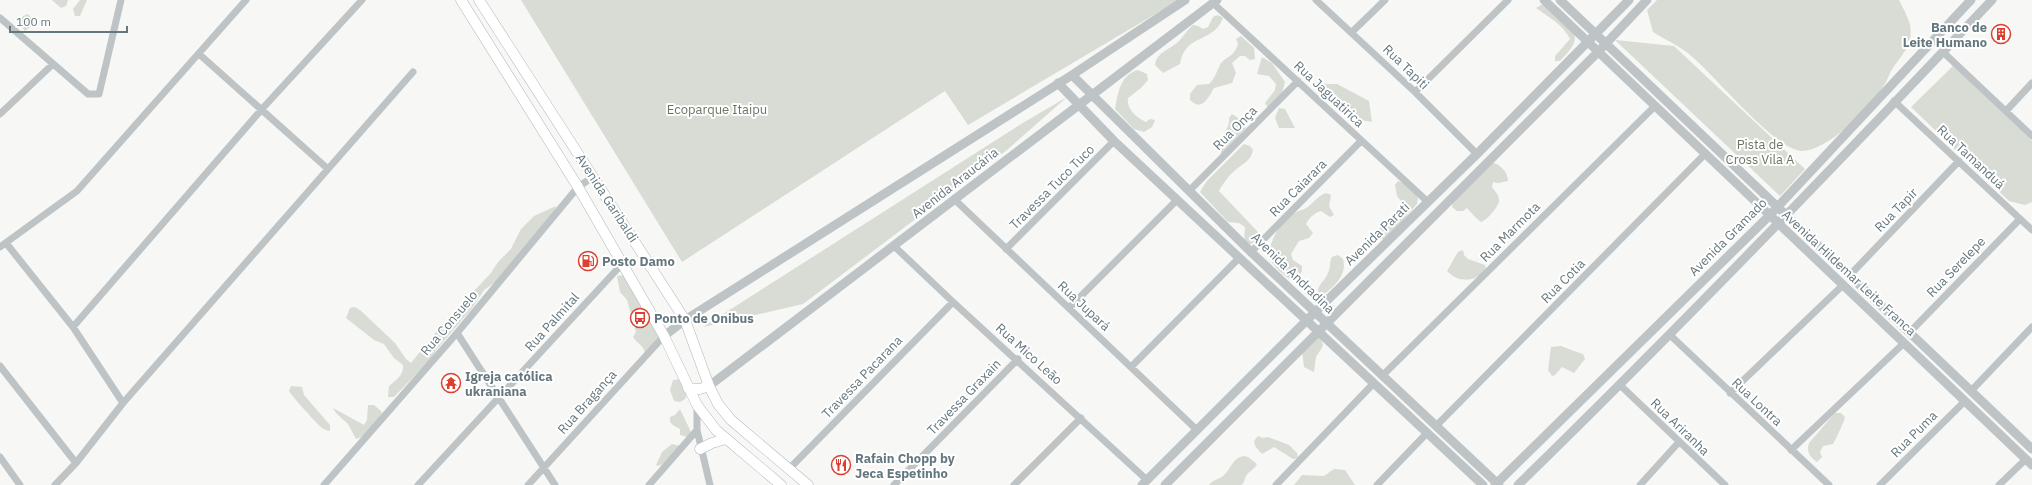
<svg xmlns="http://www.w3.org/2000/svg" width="2032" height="485" font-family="'IBM Plex Sans',sans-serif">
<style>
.green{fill:#d8dcd4}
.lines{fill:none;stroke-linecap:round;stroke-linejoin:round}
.secondary-casing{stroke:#b1b8bb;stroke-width:11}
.minor{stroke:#bec4c6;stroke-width:7}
.tertiary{stroke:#bec4c6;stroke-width:9}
.secondary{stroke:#fff;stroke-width:10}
.labels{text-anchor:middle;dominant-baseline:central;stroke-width:4;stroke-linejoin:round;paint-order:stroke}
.poi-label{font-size:13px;font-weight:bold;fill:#64777e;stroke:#fff;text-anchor:start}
.street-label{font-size:13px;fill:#64777e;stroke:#fff}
.park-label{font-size:13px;fill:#697762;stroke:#fff}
</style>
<rect width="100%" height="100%" fill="#f7f7f5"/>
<path class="green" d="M52 0H68L66 6 61 8Z
M80 0H87L80 16H75L73 9Z
M521 0H1179L968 125 945 91 682 262Z
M1657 0H1899C1903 8 1908 17 1910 25 1914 46 1900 56 1891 71 1888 78 1885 84 1881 90 1868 110 1826 152 1801 151 1774 149 1713 73 1689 54 1678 45 1664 39 1653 32L1647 10Z
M1541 5H1547L1574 34C1578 44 1567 53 1560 61H1555V56L1570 39C1564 25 1547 16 1536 8Z
M28 14 35 23 25 31 18 23 23 16Z
M1218 15 1223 18C1213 44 1185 33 1180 64L1163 73 1155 65C1157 52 1169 50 1178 42 1183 37 1187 30 1193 25L1198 26 1203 29 1208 27 1213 17Z
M1241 36 1254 48 1255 59 1250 60 1245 56H1240L1232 63 1236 73 1232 83 1214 88C1208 98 1202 112 1190 100V94L1197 85 1209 84C1215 78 1216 73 1220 65 1225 56 1234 58 1238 44L1236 39Z
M1615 40 1674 46 1805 169 1780 196Z
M1262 57 1272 63 1285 82 1282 93 1268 108 1265 103 1275 90 1276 84 1269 76 1257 74Z
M1953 66 2032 141V202L2025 205 2009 201 1911 107Z
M1138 70 1147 74 1148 80 1141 88 1128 98C1126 108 1136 118 1146 122L1150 119 1155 120 1152 127 1144 132 1134 129 1115 109C1118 93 1120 75 1138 70Z
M1312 81 1327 84H1337L1369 101 1372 122C1361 120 1351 119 1342 111 1339 108 1338 104 1334 102 1322 95 1318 95 1312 81Z
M1067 97 1007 150 803 304 703 327 1021 124Z
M1279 108 1285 109 1295 128H1279L1275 118Z
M1232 114 1246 123V128L1222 154C1211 140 1231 133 1229 118Z
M1244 144 1250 146 1253 150C1251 162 1240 165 1232 173 1227 178 1222 185 1219 191L1257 231 1259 236 1256 241 1249 245 1244 243 1245 227 1239 223 1228 222 1200 192 1206 182Z
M1491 162C1500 164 1508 172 1508 181L1498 183 1493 182 1492 187C1495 191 1500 196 1499 202 1497 208 1487 220 1481 222L1477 219 1467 208 1463 211H1457L1452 207 1453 201Z
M1398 181C1407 184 1414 191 1418 198L1417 204 1386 240 1376 238 1382 222H1388L1404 205 1397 196 1395 185Z
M1326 193 1331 195 1329 206 1334 215 1330 217 1321 211C1314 213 1309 218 1306 224L1313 233 1309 238 1299 241 1291 254 1293 260 1302 266V271L1297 280 1292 281 1279 271 1270 260C1267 243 1280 222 1295 213 1299 210 1305 210 1309 206 1315 201 1318 196 1326 193Z
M556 206 553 215 497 281 484 290 473 307 437 349 430 360 394 397H388L389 386C396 380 404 375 403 365L394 358 384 344 374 340 346 318 350 308 355 307 360 310 395 343 406 359 411 363 440 327 491 273 498 262 511 249 521 229 534 216Z
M1463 250 1464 255 1468 259 1485 265 1486 269C1476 283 1458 283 1447 271L1458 252Z
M1338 255 1343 259C1348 277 1331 289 1318 299 1316 283 1323 285 1328 273 1331 267 1329 262 1332 257Z
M623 275 628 277 659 337 645 353C643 344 637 344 633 337L636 332 627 300 620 292 617 276Z
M1318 337 1322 341 1323 346 1316 357 1314 372 1304 367 1302 351Z
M1561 346C1569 349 1576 352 1583 354L1585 359 1574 373 1562 367 1555 375 1552 376 1548 370 1551 347Z
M681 379 687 394 685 399 680 402 674 401 670 390 673 380Z
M291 386 302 387 304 395 330 425V431C326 430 324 430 321 427 317 424 290 394 289 391Z
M368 405H374L382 412C377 422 367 436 356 439L348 424 336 413 333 408 364 425 367 420Z
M680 409 691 432V435L687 437 680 435V429C674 426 669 424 670 417L675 415Z
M1835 413H1841L1845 417C1844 422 1836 439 1833 444L1823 446 1820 452 1822 457 1817 462C1810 457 1806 452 1809 443Z
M1258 436 1263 438 1268 437 1289 445 1297 453 1298 458 1293 459 1274 447 1262 454 1255 446 1254 441Z
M672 444 680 446 663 464 658 466 656 465 662 452Z
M1243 456 1248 457 1257 464C1254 470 1249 471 1246 476 1244 480 1245 482 1241 485H1209C1213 479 1220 480 1225 474 1232 467 1232 459 1243 456Z
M1334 469 1345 470 1355 485H1294L1302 475 1324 476Z"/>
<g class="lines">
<defs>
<path id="secondary" d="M461 0 578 187 664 336 697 405 716 430 781 485
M479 0 685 320 709 386 718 404 731 420 808 485
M688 388 700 389 709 386
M700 449 712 443 726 439"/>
</defs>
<use href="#secondary" class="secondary-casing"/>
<path class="minor" d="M1316 0 1415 92 1477 154
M1213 3 1428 202
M0 18 88 94H99L121 0
M1352 32 1385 0
M1943 52 2032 136
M199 54 328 169
M1415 92 1508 0
M1894 101 2032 230
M2006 111 2032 83
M0 114 53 64
M1189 191 1298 81
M954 199 1197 430
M6 243 73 327 123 403
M894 246 953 302 1147 480
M0 247 77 191 246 0
M1006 249 1114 141
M1251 252 1361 141
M1849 276 1959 161
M1069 308 1177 200
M73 327 262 109 362 0
M457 333 555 485
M1909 333 2020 219
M1670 335 1829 485
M0 366 76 463
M1131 367 1239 258
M1383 375 1655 106
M1620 385 1725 485
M1971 391 2032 327
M1730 393 1843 285
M697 405V430L710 485
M1437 425 1705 154
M1791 450 1904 343
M0 457 20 485
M789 469 953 302
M55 485 76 463 123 403 413 72
M324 485 457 333 578 187 593 177
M418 485 622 264
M528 485 664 336
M649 485 697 430
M894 485 1018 359
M1014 485 1081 418
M1276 485 1373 384
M1377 485 1427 433
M1640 485 1679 442
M1880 485 1965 401
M1999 485 2026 459"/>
<path class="tertiary" d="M1544 0 2032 465
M1560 0 2032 449
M1072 75 1251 252 1499 485
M1058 83 1114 141 1483 485
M664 336 685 320 1072 75 1185 0
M709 386 1217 0
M1142 485 1307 320 1477 154 1629 0
M1165 485 1598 52 1647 0
M1495 485 1769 216 1971 0
M1518 485C1680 327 1837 164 1992 0"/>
<use href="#secondary" class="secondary"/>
</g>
<defs>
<symbol id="building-ring" viewBox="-11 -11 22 22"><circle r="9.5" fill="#fff" stroke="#db4031" stroke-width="1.5"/><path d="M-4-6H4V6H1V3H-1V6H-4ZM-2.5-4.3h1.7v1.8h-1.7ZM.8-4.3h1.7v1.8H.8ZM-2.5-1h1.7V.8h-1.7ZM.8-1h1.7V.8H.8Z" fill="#db4031"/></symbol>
<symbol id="fuel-ring" viewBox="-11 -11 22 22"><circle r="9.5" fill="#fff" stroke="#db4031" stroke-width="1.5"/><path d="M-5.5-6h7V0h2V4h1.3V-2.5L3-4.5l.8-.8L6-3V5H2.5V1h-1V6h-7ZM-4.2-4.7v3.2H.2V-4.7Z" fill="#db4031"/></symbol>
<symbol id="bus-ring" viewBox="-11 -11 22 22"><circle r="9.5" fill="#fff" stroke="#db4031" stroke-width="1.5"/><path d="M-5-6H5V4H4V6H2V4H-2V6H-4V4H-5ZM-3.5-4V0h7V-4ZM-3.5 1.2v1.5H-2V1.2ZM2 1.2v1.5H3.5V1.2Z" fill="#db4031"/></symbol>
<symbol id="temple-ring" viewBox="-11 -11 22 22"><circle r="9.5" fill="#fff" stroke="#db4031" stroke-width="1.5"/><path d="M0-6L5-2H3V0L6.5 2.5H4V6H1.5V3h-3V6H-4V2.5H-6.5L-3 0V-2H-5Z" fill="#db4031"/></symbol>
<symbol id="restaurant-ring" viewBox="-11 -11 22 22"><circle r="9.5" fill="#fff" stroke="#db4031" stroke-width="1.5"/><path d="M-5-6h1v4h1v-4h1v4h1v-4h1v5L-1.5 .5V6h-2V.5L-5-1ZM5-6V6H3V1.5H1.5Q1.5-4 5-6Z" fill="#db4031"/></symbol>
</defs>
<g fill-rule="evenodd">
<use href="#building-ring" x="1990" y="23" width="22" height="22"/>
<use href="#fuel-ring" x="577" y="250" width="22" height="22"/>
<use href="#bus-ring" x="629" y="307" width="22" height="22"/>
<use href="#temple-ring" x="440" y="372" width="22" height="22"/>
<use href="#restaurant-ring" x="830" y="454" width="22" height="22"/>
</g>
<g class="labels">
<g class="poi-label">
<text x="1987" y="27" text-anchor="end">Banco de<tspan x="1987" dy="15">Leite Humano</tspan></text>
<text x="602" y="261">Posto Damo</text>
<text x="654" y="318">Ponto de Onibus</text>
<text x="465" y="376">Igreja católica<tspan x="465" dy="15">ukraniana</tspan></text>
<text x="855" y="458">Rafain Chopp by<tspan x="855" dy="15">Jeca Espetinho</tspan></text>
</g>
<g class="street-label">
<text transform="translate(1406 67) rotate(44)">Rua Tapiti</text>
<text transform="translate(1329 94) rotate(43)">Rua Jaguatirica</text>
<text transform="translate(1235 128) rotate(-45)">Rua Onça</text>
<text transform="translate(1971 157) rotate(43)">Rua Tamanduá</text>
<text transform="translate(955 183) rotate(-38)">Avenida Araucária</text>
<text transform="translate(1052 187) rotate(-45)">Travessa Tuco Tuco</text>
<text transform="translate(1298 188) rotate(-45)">Rua Caiarara</text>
<text transform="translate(607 198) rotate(57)">Avenida Garibaldi</text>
<text transform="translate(1896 210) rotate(-46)">Rua Tapir</text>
<text transform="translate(1510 232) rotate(-45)">Rua Marmota</text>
<text transform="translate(1377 234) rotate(-44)">Avenida Parati</text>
<text transform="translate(1728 237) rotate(-45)">Avenida Gramado</text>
<text transform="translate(1956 267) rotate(-46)">Rua Serelepe</text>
<text transform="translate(1293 273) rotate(44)">Avenida Andradina</text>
<text transform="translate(1849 273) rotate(43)">Avenida Hildemar Leite Franca</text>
<text transform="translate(1563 281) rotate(-45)">Rua Cotia</text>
<text transform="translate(1084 306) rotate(43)">Rua Jupará</text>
<text transform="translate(552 322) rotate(-48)">Rua Palmital</text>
<text transform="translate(449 323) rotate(-50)">Rua Consuelo</text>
<text transform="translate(1029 354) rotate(42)">Rua Mico Leão</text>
<text transform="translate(862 377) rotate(-46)">Travessa Pacarana</text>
<text transform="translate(964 397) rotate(-46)">Travessa Graxain</text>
<text transform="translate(587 402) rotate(-48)">Rua Bragança</text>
<text transform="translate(1757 402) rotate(43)">Rua Lontra</text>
<text transform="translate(1680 427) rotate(44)">Rua Ariranha</text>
<text transform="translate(1914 434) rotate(-45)">Rua Puma</text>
</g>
<g class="park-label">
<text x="717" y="109">Ecoparque Itaipu</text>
<text x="1760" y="144">Pista de<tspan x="1760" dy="15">Cross Vila A</tspan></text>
</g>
</g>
<path d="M10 26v6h117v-6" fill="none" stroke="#64777e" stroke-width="2"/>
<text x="16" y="26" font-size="12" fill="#64777e" stroke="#ffffff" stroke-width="3" paint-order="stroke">100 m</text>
</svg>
